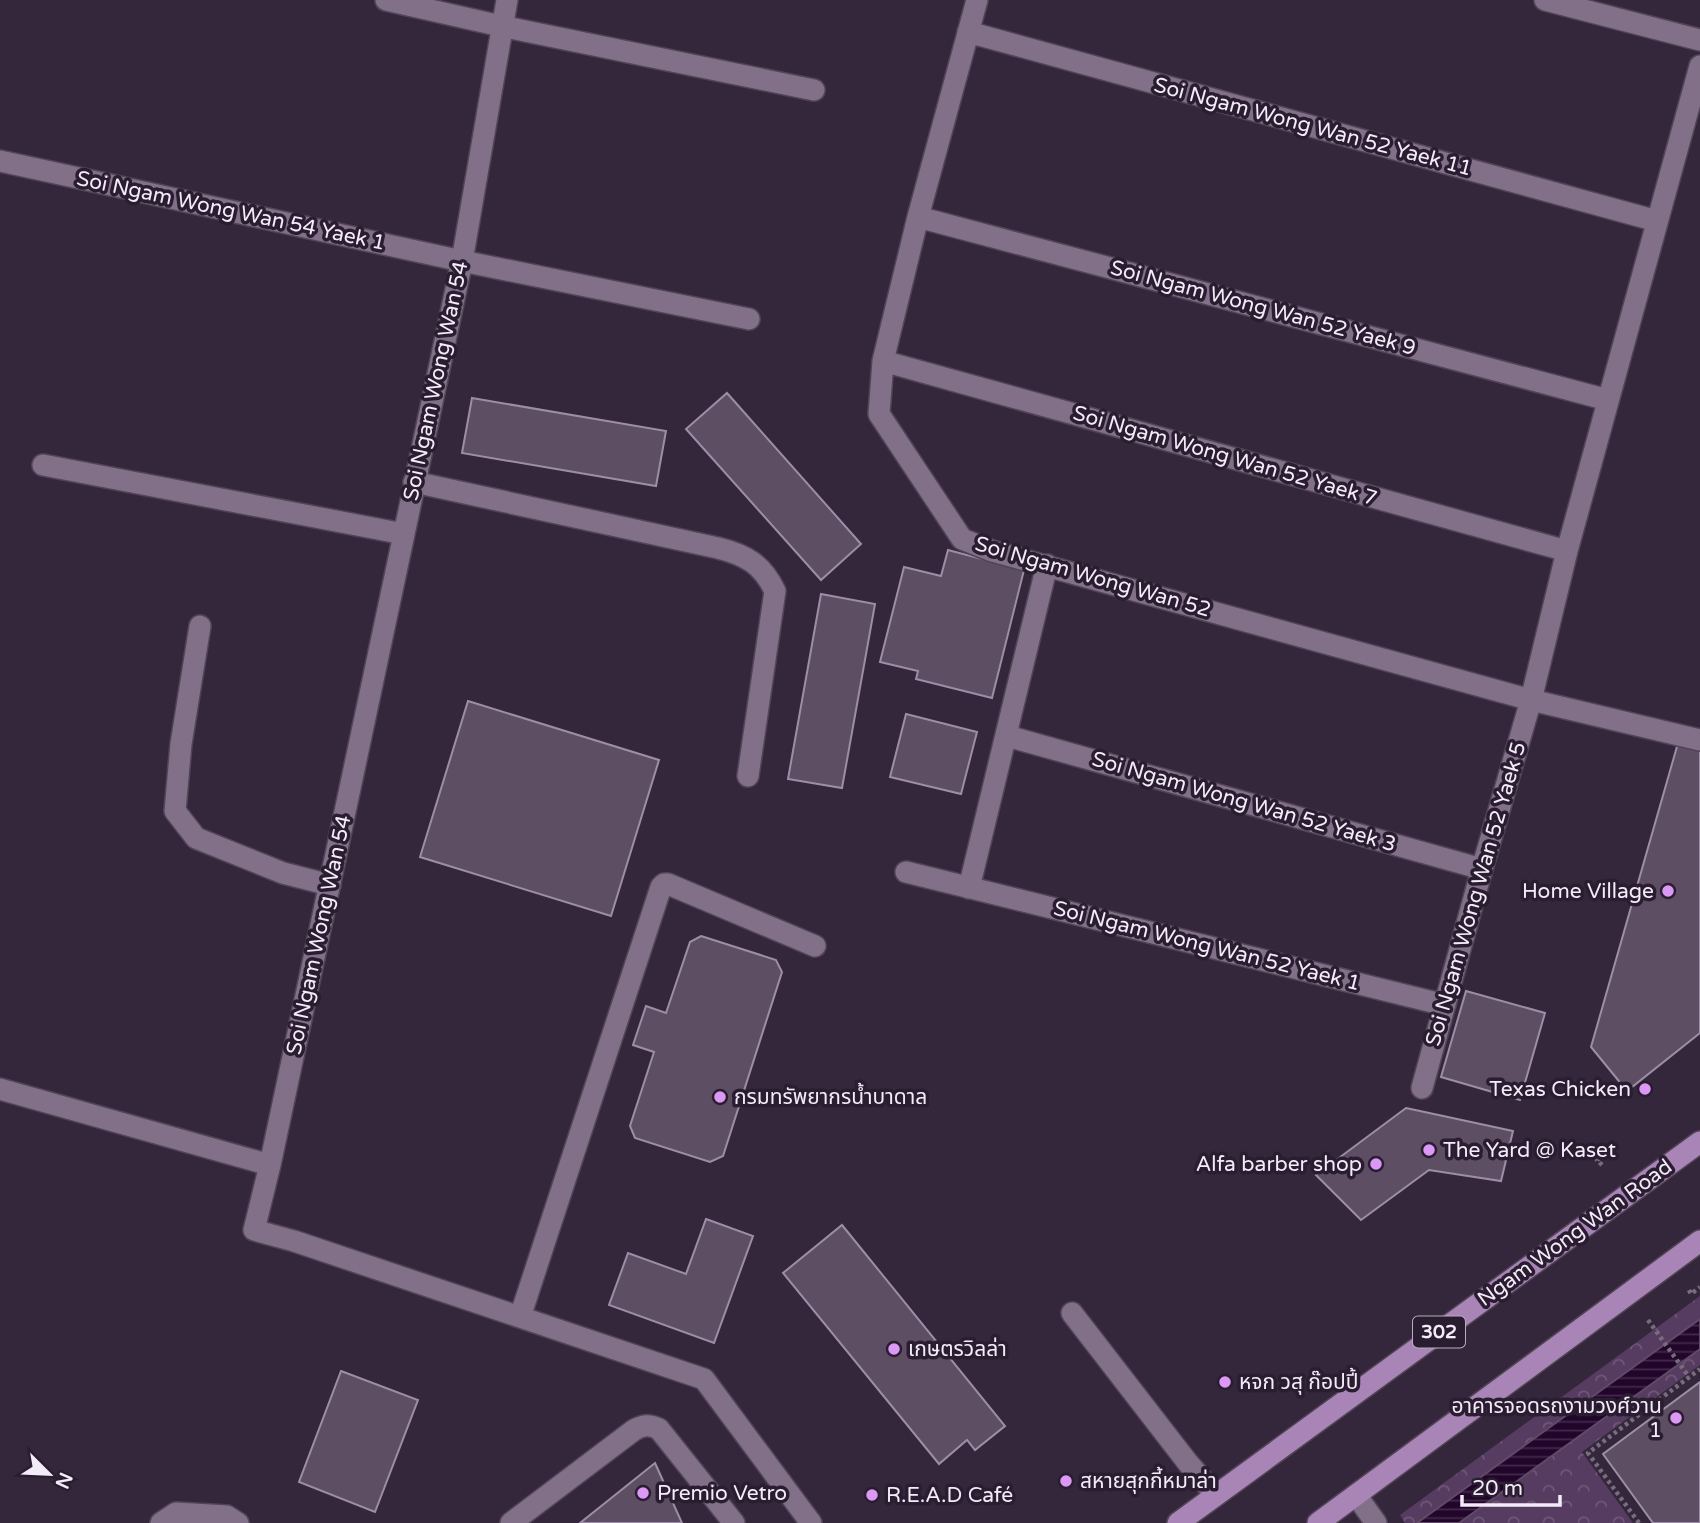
<svg xmlns="http://www.w3.org/2000/svg" width="1700" height="1523" font-family="'Varela Round','Noto Sans Thai',sans-serif">
<style>
.park{fill:url(#park-crowns)}
.water{fill:url(#water-rules);stroke:#604a68;stroke-width:2}
.building{fill:#5e4e64;stroke:#9e8da6;stroke-width:2}
.lines{fill:none;stroke-linecap:round;stroke-linejoin:round}
.minor-casing{stroke:#504455;stroke-width:24}
.major-casing{stroke:#504455;stroke-width:24}
.path{stroke:#786c7d;stroke-width:4.5;stroke-dasharray:3.5 3.5;stroke-linecap:butt}
.minor{stroke:#817088;stroke-width:21}
.major{stroke:#a885b6;stroke-width:21}
.poi-dot{fill:#db99f5;stroke:#2b1d31;stroke-width:2.5}
.labels{text-anchor:middle;dominant-baseline:central;stroke-width:7;stroke-linejoin:round;paint-order:stroke}
.shield{fill:#2b1d31;stroke:#b8adbc;stroke-width:2}
.shield-label{font-size:19px;font-weight:bold;fill:#f4ebf8}
.street-label{font-size:21px;fill:#f4ebf8;stroke:#2b1d31}
.poi-label{font-size:21px;fill:#f4ebf8;stroke:#2b1d31;text-anchor:start}
</style>
<defs>
<pattern id="park-crowns" width="20" height="18" patternUnits="userSpaceOnUse" patternTransform="scale(1.75)"><rect width="20" height="18" fill="#563c60"/><path d="M2 6a3 3 0 1 1 6 0M12 15a3 3 0 1 1 6 0" fill="none" stroke="#6f5878"/></pattern>
<pattern id="water-rules" width="6" height="5" patternUnits="userSpaceOnUse" patternTransform="scale(1.75)"><rect width="6" height="5" fill="#21052b"/><path d="M0 2.5h6" fill="none" stroke="#422a4a"/></pattern>
</defs>
<rect width="100%" height="100%" fill="#35273b"/>
<path class="park" d="M1700 1296V1365L1582 1452 1633 1523H1405L1400 1515Z"/>
<path class="water" d="M1700 1319V1349L1459 1523H1417Z"/>
<path class="building" d="M727 393 861 544 821 580 686 429Z
M472 398 666 431 656 486 462 453Z
M948 550 1024 570 992 698 916 679 918 671 880 662 904 567 941 576Z
M821 594 875 604 842 788 788 779Z
M468 701 659 760 611 916 420 857Z
M906 714 977 732 961 794 890 777Z
M1678 743 1700 749V1033L1627 1091 1591 1047Z
M701 936 776 960 782 972 723 1156 710 1162 635 1138 630 1126 654 1052 633 1045 646 1006 666 1013 690 942Z
M1466 991 1545 1013 1520 1100 1441 1077Z
M1406 1108 1513 1131 1501 1181 1429 1170 1361 1220 1316 1175Z
M706 1219 753 1236 714 1343 609 1305 628 1253 686 1274Z
M842 1225 1005 1426 975 1450 967 1440 939 1464 783 1273Z
M341 1371 418 1400 375 1512 299 1482Z
M1700 1382V1523H1653L1603 1454Z
M655 1463 682 1523H580Z"/>
<g class="lines">
<defs>
<path id="minor" d="M386 0 501 26 814 90
M507 0 462 261 270 1165 254 1230 294 1241 704 1379 811 1523
M977 0 918 217 883 361 879 414 962 539 992 551 1531 700 1700 740
M1545 0 1700 40
M968 32 1657 221
M0 161 462 261 749 319
M918 217 1608 400
M883 361 1567 551
M43 465 404 534
M414 482 718 548C746 555 762 564 775 591L748 776
M200 626 181 744 175 811 196 838 283 873 330 885
M1007 736 1482 869
M906 872 1445 1005
M969 888 1047 565
M1422 1088 1482 869 1531 700 1567 551 1700 66
M0 1089 270 1165
M1072 1313 1188 1463 1216 1495
M520 1317 661 887 664 884H668L815 946
M1356 1495 1376 1523
M161 1523 176 1513 227 1516 238 1523
M511 1523 634 1430C643 1425 649 1424 659 1429L734 1523"/>
<path id="major" d="M1178 1523 1700 1142
M1318 1523 1700 1241"/>
</defs>
<use href="#minor" class="minor-casing"/>
<use href="#major" class="major-casing"/>
<path class="path" d="M1602 1165 1597 1160 1618 1145
M1689 1290 1691 1294 1700 1287
M1648 1320 1689 1377
M1639 1523 1588 1453 1700 1369"/>
<use href="#minor" class="minor"/>
<use href="#major" class="major"/>
</g>
<g class="poi-dot">
<circle cx="1668" cy="891" r="7"/>
<circle cx="1645" cy="1089" r="7"/>
<circle cx="720" cy="1097" r="7"/>
<circle cx="1429" cy="1150" r="7"/>
<circle cx="1376" cy="1164" r="7"/>
<circle cx="894" cy="1349" r="7"/>
<circle cx="1225" cy="1382" r="7"/>
<circle cx="1676" cy="1418" r="7"/>
<circle cx="1066" cy="1481" r="7"/>
<circle cx="643" cy="1493" r="7"/>
<circle cx="872" cy="1495" r="7"/>
</g>
<g class="labels">
<rect class="shield" x="1413" y="1316.5" width="52" height="31" rx="5"/>
<g class="shield-label">
<text x="1439" y="1332">302</text>
</g>
<g class="street-label">
<text transform="translate(1313 127) rotate(15)">Soi Ngam Wong Wan 52 Yaek 11</text>
<text transform="translate(231 211) rotate(12)">Soi Ngam Wong Wan 54 Yaek 1</text>
<text transform="translate(1263 308) rotate(15)">Soi Ngam Wong Wan 52 Yaek 9</text>
<text transform="translate(436 381) rotate(-78)">Soi Ngam Wong Wan 54</text>
<text transform="translate(1225 456) rotate(16)">Soi Ngam Wong Wan 52 Yaek 7</text>
<text transform="translate(1093 577) rotate(16)">Soi Ngam Wong Wan 52</text>
<text transform="translate(1244 802) rotate(16)">Soi Ngam Wong Wan 52 Yaek 3</text>
<text transform="translate(1476 894) rotate(-74)">Soi Ngam Wong Wan 52 Yaek 5</text>
<text transform="translate(319 935) rotate(-78)">Soi Ngam Wong Wan 54</text>
<text transform="translate(1207 946) rotate(14)">Soi Ngam Wong Wan 52 Yaek 1</text>
<text transform="translate(1575 1233) rotate(-36)">Ngam Wong Wan Road</text>
</g>
<g class="poi-label">
<text x="1654" y="891" text-anchor="end">Home Village</text>
<text x="1631" y="1089" text-anchor="end">Texas Chicken</text>
<text x="734" y="1097">กรมทรัพยากรน้ำบาดาล</text>
<text x="1443" y="1150">The Yard @ Kaset</text>
<text x="1362" y="1164" text-anchor="end">Alfa barber shop</text>
<text x="908" y="1349">เกษตรวิลล่า</text>
<text x="1239" y="1382">หจก วสุ ก๊อปปี้</text>
<text x="1662" y="1406" text-anchor="end">อาคารจอดรถงามวงศ์วาน<tspan x="1662" dy="24">1</tspan></text>
<text x="1080" y="1481">สหายสุกกี้หมาล่า</text>
<text x="657" y="1493">Premio Vetro</text>
<text x="886" y="1495">R.E.A.D Café</text>
</g>
</g>
<g transform="translate(49 1474) rotate(114)" stroke="#2b1d31" stroke-width="5" paint-order="stroke">
<path d="M0-5L12 26L0 18L-12 26Z" fill="#f4ebf8"/>
<text y="-10" font-size="19" font-weight="bold" text-anchor="middle" fill="#f4ebf8">N</text>
</g>
<path d="M1462 1495v10h98v-10" fill="none" stroke="#f4ebf8" stroke-width="3.5"/>
<text x="1472" y="1495" font-size="21" fill="#f4ebf8" stroke="#2b1d31" stroke-width="5" paint-order="stroke">20 m</text>
</svg>
